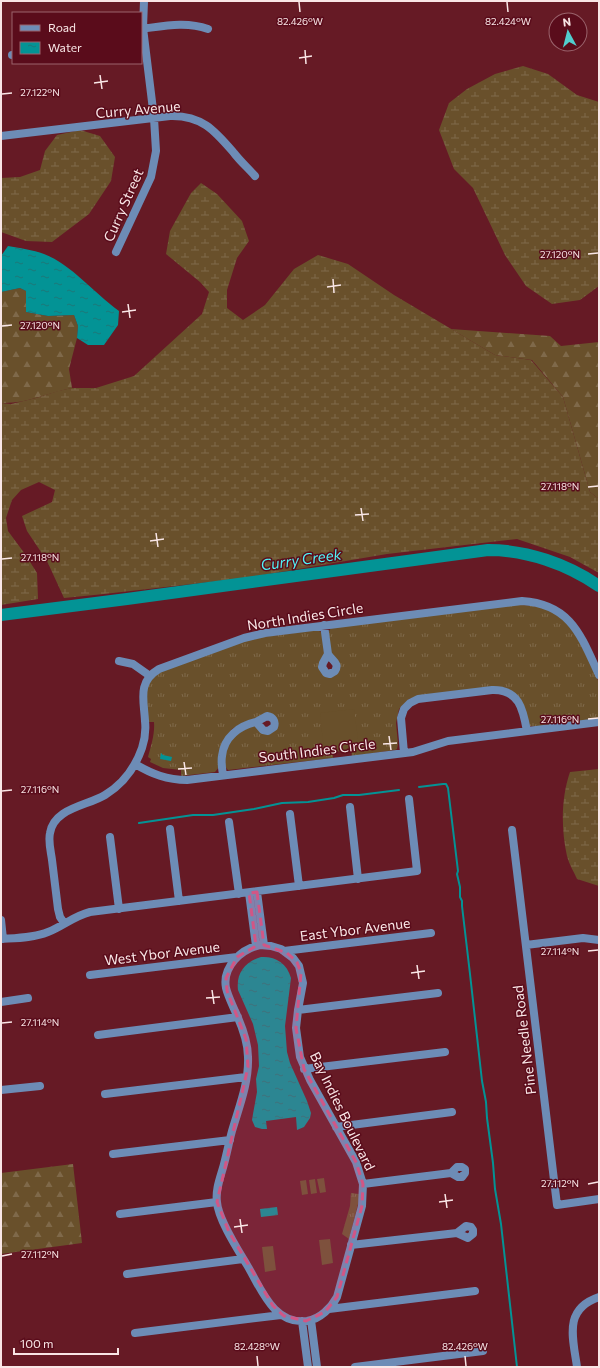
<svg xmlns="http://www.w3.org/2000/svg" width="600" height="1368" font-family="Commissioner,sans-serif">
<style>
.grass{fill:url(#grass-tufts)}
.forest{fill:url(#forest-firs)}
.wetland{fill:url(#wetland-marsh)}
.pitch{fill:#69502b}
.water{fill:url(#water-ripples)}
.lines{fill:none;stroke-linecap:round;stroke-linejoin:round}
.stream{stroke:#039395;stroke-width:2}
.river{stroke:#039395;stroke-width:12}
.street{stroke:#6d8cb6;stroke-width:8}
.marked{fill:#d25685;fill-opacity:0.2;stroke:#d25685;stroke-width:3;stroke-dasharray:8 5;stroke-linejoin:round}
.ticks{fill:none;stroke:#f9e6e6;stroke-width:1.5}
.labels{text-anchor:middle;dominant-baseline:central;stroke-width:3;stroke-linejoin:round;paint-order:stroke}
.street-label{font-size:14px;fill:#f9e6e6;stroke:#5a0c1b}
.water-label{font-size:15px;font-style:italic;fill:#50f3f5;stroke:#5a0c1b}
.ticks-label{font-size:10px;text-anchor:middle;fill:#f9e6e6;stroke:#5a0c1b;stroke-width:3;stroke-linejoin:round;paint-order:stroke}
</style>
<defs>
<pattern id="grass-tufts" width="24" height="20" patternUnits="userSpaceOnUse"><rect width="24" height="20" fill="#69502b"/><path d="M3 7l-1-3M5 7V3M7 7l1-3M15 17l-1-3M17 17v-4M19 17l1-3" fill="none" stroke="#7f694a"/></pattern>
<pattern id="forest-firs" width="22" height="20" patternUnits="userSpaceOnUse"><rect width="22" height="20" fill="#69502b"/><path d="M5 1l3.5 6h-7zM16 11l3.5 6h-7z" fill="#7f694a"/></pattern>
<pattern id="wetland-marsh" width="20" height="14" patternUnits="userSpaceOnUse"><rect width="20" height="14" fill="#69502b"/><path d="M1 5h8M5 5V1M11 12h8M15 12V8" fill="none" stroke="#7f694a"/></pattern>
<pattern id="water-ripples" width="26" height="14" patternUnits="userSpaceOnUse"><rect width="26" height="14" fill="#039395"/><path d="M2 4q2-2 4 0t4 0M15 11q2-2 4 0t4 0" fill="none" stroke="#1c7879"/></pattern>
</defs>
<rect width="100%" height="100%" fill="#661a25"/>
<path class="grass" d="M517 605C558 604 572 624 588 658 591 666 597 675 599 684 600 693 599 708 599 718L592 720 539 727 530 726 528 724 525 712 520 700 513 692 503 687H490L422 695 409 699 399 709 396 723 398 744 397 749 395 750 352 756 351 750 333 752V758L228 770C223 765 224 758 226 752 229 740 240 725 254 726 262 726 263 741 276 729V720L272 715 267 714 242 723 232 729 222 743 219 755V767L215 772 181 776V770L163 768 150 762 151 759 148 757C151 746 155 734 154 722H148C146 703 141 682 162 671L240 642 255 638 317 630 321 632 322 635C323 641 324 648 324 654 324 662 312 673 330 676L337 673C343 660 334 663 331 654 329 647 329 638 329 631L331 628Z
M351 1193 359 1194V1200L349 1239 342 1234 350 1206Z"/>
<path class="forest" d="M20 288 26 291V312L48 316 74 315 78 326 77 338 69 369 72 388C48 393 26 404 1 403V292Z
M451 329 550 336 561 346 599 342V499L590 492 563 397 532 360 495 355Z
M73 1164 82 1243 1 1254V1173Z"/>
<path class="wetland" d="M523 66 548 74 577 95 599 102V286L580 300 552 304 526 286 505 255 473 188 454 169 439 130 449 103 467 89 495 74Z
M80 130 100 136 115 157 111 181 89 214 52 242 26 241 1 232V178L20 177 40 170 45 151 57 135Z
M201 183 217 194 242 221 249 241 237 258 227 290V308L243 320 265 305 294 269 318 255 348 264 394 295 495 355 531 360 563 397 590 492 599 499V573L570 557 517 539 387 554 245 578 104 594 64 598 47 561 27 531 22 516 52 502 55 490 39 482 21 490 12 500 6 518 8 531 25 554 37 573 38 599 1 605V403L11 404 36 398 58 391 72 388H96L134 376 202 314 209 292 200 282 166 254 170 231 191 193Z
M599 769V886L577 879C574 872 569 864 567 856 561 829 561 798 570 772Z"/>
<path class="pitch" d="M354 709 359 747 324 751 320 713Z
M324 1178 326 1192 320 1193 317 1179Z
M315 1179 317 1193 311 1194 309 1180Z
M306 1180 308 1194 302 1195 300 1181Z
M330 1239 333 1263 322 1265 319 1240Z
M273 1246 276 1270 265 1272 262 1247Z"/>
<path class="water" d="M8 246C19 248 33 250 44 254 72 265 94 293 119 311L118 325 104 345H88L77 338 78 326 74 315 48 316 26 312V291L20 288 1 292V256Z
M161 753 163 755 172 757 171 761 160 759Z
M261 957C275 956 287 963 291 978L285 1026 287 1052 290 1063 307 1101 311 1113 310 1118 304 1127 297 1130 296 1117 266 1121 267 1129H262L255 1127 252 1120 253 1114 257 1092 256 1079 259 1066 258 1045 253 1024 238 990C236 973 245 962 261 957Z
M277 1207 278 1215 261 1217 260 1209Z"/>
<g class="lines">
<path class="stream" d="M419 787 443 784H446L448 788 458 871 457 874 460 887V897L462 901V906L470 974 482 1081 486 1102 487 1118 493 1163 495 1189 501 1224 517 1367
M139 823 193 815H213L254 809 282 803 308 802 334 798 343 795H359L399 790"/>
<path class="river" d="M1 615 127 599 488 550C527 550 567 564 599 586"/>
<path class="street" d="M141 29C164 26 186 21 208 29
M12 55H13
M1 136 170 116C202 115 215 131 234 153 240 161 248 168 255 176
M116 252 151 177 156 151 154 118 143 28 144 1
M324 625 328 654
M328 654C332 661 340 663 335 671L330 674 326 673 322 667 323 663Z
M119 661 133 664 150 676
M267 716C273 717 276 721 274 727L268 731 263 730 256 722Z
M404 753 401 718 404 709 410 703 418 699 492 690C519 689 523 709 527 731
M135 764C152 774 167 780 187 780L413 752 448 741 599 722
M223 775C222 769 221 762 222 756 224 737 239 726 256 722
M350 807 358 879
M290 814 299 886
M229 822 239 894
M170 829 179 901
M512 830 557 1205 599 1199
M110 837 119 909
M257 892 264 945
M249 893 256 946
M1 920 3 939
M64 923 60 917 58 909C56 893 54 877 52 860 51 852 48 842 50 833 54 808 87 806 105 795 123 784 135 768 142 748 145 739 146 730 145 721 144 700 137 682 159 669L244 638 265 633 522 601C571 604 581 636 599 675
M1 939C16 938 33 938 48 932 63 926 74 916 90 912L417 871 409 799
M260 945 271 946 281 949 293 958 299 966 303 983 298 1010 296 1028 300 1057 310 1080 356 1162 363 1184 362 1206 337 1297C331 1308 320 1319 307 1321 273 1325 261 1288 247 1265 238 1250 218 1219 217 1202 215 1189 221 1176 224 1164 227 1153 229 1142 232 1131 239 1107 249 1083 248 1057 248 1041 242 1026 235 1011 232 1004 228 996 226 988 222 967 241 949 260 945Z
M526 945 583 938 599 940
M284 951 431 933
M90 975 237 957
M1 1002 28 998
M298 1010 438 993
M98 1035 238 1017
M304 1069 445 1052
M1 1090 40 1086
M105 1094 246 1077
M336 1127 452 1112
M113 1154 230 1140
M457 1167H462L465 1169V1173L462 1177H458L451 1173Z
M363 1184 451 1173
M120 1214 217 1202
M466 1226 471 1227 473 1230V1234L468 1238 457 1233Z
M351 1245 457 1233
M127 1274 243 1259
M329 1309 475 1291
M311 1320 317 1367
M302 1321 308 1367
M135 1333 281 1315
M355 1367 483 1351
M577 1367C573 1338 563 1309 599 1297"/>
</g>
<path class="marked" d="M257 892 264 945 287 953 297 962 301 973 296 1028 304 1069 356 1162 363 1184 362 1206 337 1297 325 1312 306 1321 284 1316 273 1306 229 1232 217 1202 248 1067 246 1039 227 991 226 978 237 957 256 946 249 893Z"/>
<path class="ticks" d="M299 2 300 12M507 2 508 12M305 50 306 64M299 58 312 56M100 75 102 89M94 83 108 81M2 94 12 93M588 254 598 253M333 279 334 293M327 287 341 285M128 304 130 318M122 312 136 310M2 326 12 325M588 487 598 486M361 508 363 521M355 515 369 514M156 533 158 547M150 541 164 539M2 559 12 558M588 719 598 718M389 736 391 750M383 744 397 743M184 762 186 775M178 769 192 768M2 791 12 790M588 951 598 950M417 965 419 979M411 973 425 971M212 990 214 1004M206 998 220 997M2 1023 12 1022M588 1184 598 1182M445 1194 447 1208M439 1202 453 1200M240 1219 242 1233M234 1227 248 1225M2 1256 12 1254M257 1356 258 1366M465 1356 466 1366"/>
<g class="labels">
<g class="street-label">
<text transform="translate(138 109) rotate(-5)">Curry Avenue</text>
<text transform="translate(123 205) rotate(-66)">Curry Street</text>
<text transform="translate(305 616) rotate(-9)">North Indies Circle</text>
<text transform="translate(317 750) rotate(-7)">South Indies Circle</text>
<text transform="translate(355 929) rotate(-7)">East Ybor Avenue</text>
<text transform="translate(162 953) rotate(-7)">West Ybor Avenue</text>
<text transform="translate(524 1040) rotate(-97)">Pine Needle Road</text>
<text transform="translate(343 1111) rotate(64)">Bay Indies Boulevard</text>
</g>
<g class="water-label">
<text transform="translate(301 559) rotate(-8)">Curry Creek</text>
</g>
</g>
<g class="ticks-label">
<text x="300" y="25">82.426°W</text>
<text x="508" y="25">82.424°W</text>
<text x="40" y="96">27.122°N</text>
<text x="560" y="258">27.120°N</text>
<text x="40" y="329">27.120°N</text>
<text x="560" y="490">27.118°N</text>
<text x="40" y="561">27.118°N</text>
<text x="560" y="723">27.116°N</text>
<text x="40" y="793">27.116°N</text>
<text x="560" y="955">27.114°N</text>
<text x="40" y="1026">27.114°N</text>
<text x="560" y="1187">27.112°N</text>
<text x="40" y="1258">27.112°N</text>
<text x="257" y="1350">82.428°W</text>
<text x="465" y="1350">82.426°W</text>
</g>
<rect width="600" height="1368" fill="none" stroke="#f9e6e6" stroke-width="4"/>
<rect x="12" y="12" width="130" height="52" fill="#5a0c1b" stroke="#9a636c"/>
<rect x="20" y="25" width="20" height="6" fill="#6d8cb6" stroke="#9a636c"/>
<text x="48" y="32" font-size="12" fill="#f9e6e6">Road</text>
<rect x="20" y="42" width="20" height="12" fill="url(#water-ripples)" stroke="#9a636c"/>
<text x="48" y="52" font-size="12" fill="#f9e6e6">Water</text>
<g transform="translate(568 32) rotate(353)"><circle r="19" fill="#5a0c1b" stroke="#9a636c"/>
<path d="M0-3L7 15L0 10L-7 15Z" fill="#52cdce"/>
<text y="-6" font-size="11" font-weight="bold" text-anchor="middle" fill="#f9e6e6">N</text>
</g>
<path d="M14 1348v6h104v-6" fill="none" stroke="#f9e6e6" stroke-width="2"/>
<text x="20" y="1348" font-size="12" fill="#f9e6e6" stroke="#5a0c1b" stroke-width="3" paint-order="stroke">100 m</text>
</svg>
